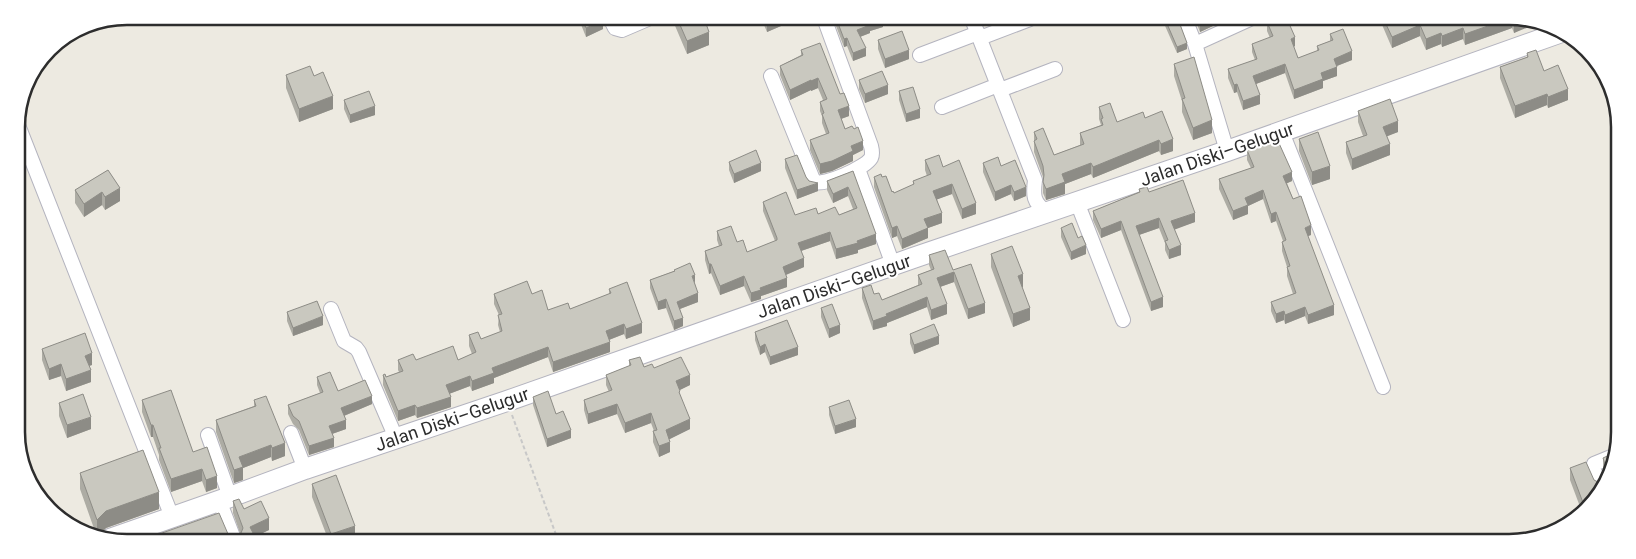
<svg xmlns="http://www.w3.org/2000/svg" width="1636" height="559" font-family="Roboto,sans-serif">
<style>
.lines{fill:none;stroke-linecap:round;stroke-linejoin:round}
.minor-casing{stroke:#b4b4bf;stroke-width:16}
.secondary-casing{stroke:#b4b4bf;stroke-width:22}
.path{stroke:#c8c8c8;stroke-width:2;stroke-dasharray:4 2.5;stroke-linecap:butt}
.minor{stroke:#fff;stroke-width:14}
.secondary{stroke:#fff;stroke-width:20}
.wall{fill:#adaca4}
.shaded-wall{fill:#8d8c86}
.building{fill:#c9c8bf;stroke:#8d8c86}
.labels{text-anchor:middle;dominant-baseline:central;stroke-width:4;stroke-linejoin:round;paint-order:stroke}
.street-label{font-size:18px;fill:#2d2d2d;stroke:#fff}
.rim{fill:none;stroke:#2d2d2d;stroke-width:2.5}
</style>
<rect width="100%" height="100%" fill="#edeae1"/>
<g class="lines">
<defs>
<path id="minor" d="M610 18 615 28 622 30 650 18
M972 19 1035 180C1033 195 1033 203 1047 212
M1185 19 1195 44 1227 151
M980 38 1030 19
M1195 44 1250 19
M920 55 978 33
M771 76 814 182C824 186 865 168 871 158 873 154 872 150 871 146L824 18
M1000 90 1055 69
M942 107 998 85
M16 120 172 517
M1282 132 1383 387
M858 169 893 265
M1077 202 1123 320
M331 309 344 341 356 348 359 352 396 438
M291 433 305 469
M208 435 230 497
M1600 485 1593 468 1594 464 1616 455
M219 500 234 539"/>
<path id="secondary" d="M110 539 230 497 305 469 507 401 913 258 1227 151 1559 33"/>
</defs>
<use href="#minor" class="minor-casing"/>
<use href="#secondary" class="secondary-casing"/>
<path class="path" d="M512 415 558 540"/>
<use href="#minor" class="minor"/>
<use href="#secondary" class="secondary"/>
</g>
<path class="wall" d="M578 17 601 18 603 29 586 37Z
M673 18H704L709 45 687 54 673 21Z
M761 18H781V26L767 32Z
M833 18H882L883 27 870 31V33L860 37 866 56 853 61 847 46 844 47Z
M1162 19H1178L1187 49 1177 53Z
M1195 19H1228L1200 32Z
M1380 20H1538L1514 33 1512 28 1465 45 1463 39 1442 47 1441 44 1426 50 1420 36 1392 48Z
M1267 22 1295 46 1293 47 1298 58 1317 51V46L1330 41V34L1352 60 1337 66V76L1323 81V88L1294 99 1285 73 1256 84 1260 104 1243 110 1237 92 1234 93 1228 78V69L1255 60 1252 52V44L1270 38 1267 31Z
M878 40 909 59 885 68 878 49Z
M801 50 849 116 841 119 845 129 863 150 853 155V161L832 171 820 174 810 150V140L826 134 822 123V116L820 111V102L823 100 818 88 811 91V90L790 100 780 75V66L801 55Z
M1527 53 1544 71 1568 100 1548 108 1547 105 1515 118 1500 78V67L1527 57Z
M1174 64 1212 133 1193 140 1182 112V101L1174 76Z
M286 75 314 76 333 109 299 122 286 88Z
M859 80 888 94 865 103 859 89Z
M899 91 920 118 906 122 899 100Z
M344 100 375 115 350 123 344 109Z
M1099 107 1117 122 1145 118 1173 151 1161 155 1159 151 1093 178 1091 174 1065 184V194L1046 200 1043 193V177L1034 152V132L1054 155 1080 145V133L1101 125 1099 119Z
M1358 111 1398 132 1386 136 1390 155 1352 170 1346 153V142L1363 136 1358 122Z
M1299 139 1330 179 1312 185 1299 151Z
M1247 150 1292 181 1287 183 1293 199 1311 235 1308 236 1334 315 1308 324 1305 316 1285 324 1284 320 1276 323 1271 311V302L1293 294 1287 276V267L1282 251V242L1283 241 1276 221 1271 223 1263 199 1248 206V214L1233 220 1219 189V179L1251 168 1247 160Z
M785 159 806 177 818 191 797 199 785 168Z
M925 160 943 167 976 214 962 219 952 194 937 199 942 223 928 228V238L902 249 897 236 892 238 874 187V177H882L892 192 894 193 913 185V181L927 176 925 170Z
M729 162 761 171 734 183 729 170Z
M983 163 1001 166 1026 196 1014 201 1011 194 995 201 983 172Z
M108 170 120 201 105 210 102 205 84 217 75 203V190Z
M853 171 876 244 858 250V253L836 259 830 241 801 251 804 267 786 275 787 287 761 296V299L751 302 744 286 720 295 711 273 709 274 705 260V251L719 246 717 240V231L737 242 747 252 775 241 763 211V202L795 215 818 214 839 215 853 209 848 196 833 203 827 190V181Z
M1139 189 1149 192 1195 222 1174 229 1181 255 1169 259 1165 250V243L1159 228 1139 235 1163 307 1151 311 1121 230 1101 238 1093 220V211L1139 192Z
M1061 228 1086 254 1071 260 1061 237Z
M991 254 1023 287H1022L1030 320 1013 327 991 267Z
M929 255 953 270 985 313 968 319 954 282 940 287 947 314 931 320 927 307 887 323V326L873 330 862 298V288L874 294 882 300 918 285V275L931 270 929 265Z
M674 270 695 284 698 302 680 309 683 326 674 330 666 308 658 310 650 288V280L674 271Z
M609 289 642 333 626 339 624 334 609 340 610 352 553 372 548 357 494 378V383L472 391 470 386 449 394 451 407 417 418 415 415 398 421 383 385V375L386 377 399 372 398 370V360H458L472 354 469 346V335L481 339 500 332 498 325 499 315 494 304V294H532L548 310 570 309 609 294Z
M821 308 840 333 829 338 821 317Z
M287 312 323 325 293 336 287 321Z
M755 332 798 355 770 365 765 352 760 355 755 340Z
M910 334 939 344 914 354 910 343Z
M42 349 92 365 89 366 91 382 66 391 61 376 49 380 42 360Z
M629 360 644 367 654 368 690 385 679 390 680 395 690 429 669 439 670 452 659 457 653 442V431H654L651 423 625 433 617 414 588 424 584 410V400L609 392 606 385V375L629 366Z
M317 377 338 391 372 404 344 416 346 429 332 434 334 447 309 455 299 430 293 424 288 414V405L320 393 317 385Z
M533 397 556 414 571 438 547 447 533 405Z
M142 400 193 452 217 488 206 492 202 481 171 492 159 460V455L153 437H151L142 412Z
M254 400 285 456 272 461 271 457 243 468V480L234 483 216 432V420L254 406Z
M59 403 91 429 67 438 59 416Z
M829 407 856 427 835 434 829 415Z
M1603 458 1616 461 1606 477 1603 470Z
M1570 468 1598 482 1602 481 1582 512 1570 480Z
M80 473 159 509 106 528 97 537 80 489Z
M312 484 355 538 352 540 328 539 312 497Z
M233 501 269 530 254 537V539H145L228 534 232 536H237L240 533 233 513Z"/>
<path class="shaded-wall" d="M779 18H781V26L767 32V23Z
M883 19V27L870 31V33L857 38V30L869 24Z
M1200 19H1228L1200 32Z
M1505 20H1512V28L1465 45V34Z
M1518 20H1538L1541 22 1514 33V22Z
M603 21V29L586 37V28Z
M1420 25V36L1392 48V37Z
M1463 28V39L1442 47V36Z
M709 32V45L687 54V41Z
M1441 33V44L1426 50V39Z
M1295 37V46L1291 48V39Z
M847 38V46L844 47V39Z
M1187 43V49L1177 53V47Z
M866 48V56L853 61V53Z
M909 50V59L885 68V59Z
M1352 51V60L1334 67V59Z
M1285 64V73L1253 85V76Z
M1337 67V76L1323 81V88L1294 99V90L1321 73Z
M818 78V88L811 91V81Z
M811 80V90L790 100V90Z
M1237 84V92L1234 93V85Z
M888 85V94L865 103V94Z
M1568 89V100L1548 108V97Z
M1547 94V105L1515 118V106Z
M1260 95V104L1243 110V101Z
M333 96V109L299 122V109Z
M375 106V115L350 123V115Z
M849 106V116L838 120V110Z
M920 109V118L906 122V114Z
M1212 120V133L1193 140V128Z
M1398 121V132L1383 138V127Z
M1173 139V151L1161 155V144Z
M1159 140V151L1093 178V167Z
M863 141V150L853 155V161L832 171 820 174V164L851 146Z
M1390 144V155L1352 170V159Z
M761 163V171L734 183V174Z
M1091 163V174L1065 184V194L1046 200V189L1062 174Z
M1330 166V179L1312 185V172Z
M1292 172V181L1283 185V176Z
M818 183V191L797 199V190Z
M952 184V194L933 201V191Z
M1011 185V194L995 201V192Z
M848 187V196L833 203V194Z
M1026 187V196L1014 201V192Z
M120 188V201L105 210V197Z
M1263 190V199L1248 206V214L1233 220V211L1245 198Z
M102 192V205L84 217V204Z
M976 203V214L962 219V209Z
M1276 212V221L1271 223V214Z
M942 213V223L928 228V238L902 249V239L924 219Z
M1195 213V222L1171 231V221Z
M1159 218V228L1136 236V226Z
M1121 221V230L1101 238V229Z
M1311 225V235L1305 237V228Z
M897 226V236L892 238V228Z
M830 232V241L798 252V243Z
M876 234V244L858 250V253L836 259V249Z
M1086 245V254L1071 260V252Z
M1181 245V255L1169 259V250Z
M804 258V267L783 276V267Z
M709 264H711V273L709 274Z
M954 272V282L937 288V278Z
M1023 274V287L1018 289V276Z
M695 275V284L692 276Z
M744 276V286L720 295V286Z
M787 278V287L761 296V299L751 302V293L760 288Z
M698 293V302L677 310V302Z
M927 297V307L887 323V326L873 330V321L886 314Z
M1163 297V307L1151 311V302Z
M666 299V308L658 310V302Z
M985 303V313L968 319V309Z
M947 304V314L931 320V310Z
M1334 305V315L1308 324V315Z
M1305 307V316L1285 324V315Z
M1030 308V320L1013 327V314Z
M1284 311V320L1276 323V314Z
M323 316V325L293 336V328Z
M683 318V326L674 330V321Z
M642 323V333L626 339V329Z
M624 324V334L606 341V331Z
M840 325V333L829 338V329Z
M939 336V344L914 354V345Z
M610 342V352L553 372V362Z
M765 344V352L760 355V347Z
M548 347V357L494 378V383L472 391V381L492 368Z
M798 347V355L770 365V357Z
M92 353V365L85 367V356Z
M61 364V376L49 380V369Z
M91 370V382L66 391V379Z
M690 375V385L676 392V381Z
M470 376V386L446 395V385Z
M372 396V404L341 417V408Z
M451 397V407L417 418V408Z
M617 404V414L588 424V414Z
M415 405V415L398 421V411Z
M651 413V423L625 433V423Z
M91 417V429L67 438V425Z
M690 419V429L666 441V430Z
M856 419V427L835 434V426Z
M346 420V429L329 435V426Z
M151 425H153V437H151Z
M571 430V438L547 447V439Z
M334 438V447L309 455V446Z
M670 442V452L659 457V446Z
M285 443V456L272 461V448Z
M271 445V457L243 468V480L234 483V470L239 457Z
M202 469V481L171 492V479Z
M217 476V488L206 492V480Z
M159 492V509L106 528 97 537V520L106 511Z
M269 518V530L254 537V539H243L250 527Z
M355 526V538L352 540H331V534Z"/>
<path class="building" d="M581 17 601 18 603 21 586 28Z
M677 18H704L709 32 687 41Z
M765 18H779L767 23Z
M836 18H882L883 19 869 24 870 25 857 30 866 48 853 53 847 38 844 39Z
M1165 19H1178L1187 43 1177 47Z
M1273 19H1287L1295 37 1291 39 1298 58 1319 50 1317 46 1333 40 1330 34 1343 29 1352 51 1334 59 1337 67 1321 73 1323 79 1294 90 1285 64 1253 76 1260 95 1243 101 1237 84 1234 85 1228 69 1257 59 1252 44 1273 36 1267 22Z
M1384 20H1505L1465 34 1463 28 1442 36 1441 33 1426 39 1420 25 1392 37Z
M902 31 909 50 885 59 878 40Z
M820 43 840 94 844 93 849 106 838 110 845 129 852 126 854 129 858 127 863 141 851 146 853 151 832 161 820 164 810 140 829 133 822 114 824 113 820 102 827 99 818 78 811 81V80L790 90 780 66 803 55 801 50Z
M1536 50 1544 71 1558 65 1568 89 1548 97 1547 94 1515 106 1500 67 1528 57 1527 53Z
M1194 57 1212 120 1193 128 1182 99 1185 98 1174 64Z
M310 66 314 76 323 72 333 96 299 109 286 75Z
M882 71 888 85 865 94 859 80Z
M913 87 920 109 906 114 899 91Z
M369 91 375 106 350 115 344 100Z
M1390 99 1398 121 1383 127 1390 144 1352 159 1346 142 1367 135 1358 111Z
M1110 103 1117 122 1143 112 1145 118 1162 111 1173 139 1161 144 1159 140 1093 167 1091 163 1062 174 1065 182 1046 189 1043 182 1044 175 1043 166 1034 141 1037 139 1034 132 1043 128 1054 155 1084 144 1080 133 1103 125 1101 119 1103 118 1099 107Z
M1318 132 1330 166 1312 172 1299 139Z
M1278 141 1292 172 1283 176 1293 199 1301 196 1311 225 1305 228 1334 305 1308 315 1305 307 1285 315 1284 311 1276 314 1271 302 1296 293 1287 267 1290 266 1282 242 1286 240 1276 212 1271 214 1263 190 1245 198 1248 205 1233 211 1219 179 1254 167 1247 150Z
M756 150 761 163 734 174 729 162Z
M797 155 806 177 809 181 818 183 797 190 785 159Z
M939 155 943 167 959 160 976 203 962 209 952 184 933 191 942 213 924 219 928 228 902 239 897 226 892 228 874 177 881 174 882 177 886 176 892 192 893 191 894 193 914 184 913 181 931 174 925 160Z
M998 157 1001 166 1015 160 1026 187 1014 192 1011 185 995 192 983 163Z
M108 170 120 188 105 197 102 192 84 204 75 190Z
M853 171 876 234 857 241 858 243 836 249 830 232 798 243 804 258 783 267 787 278 760 288 761 290 751 293 744 276 720 286 711 264H709L705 251 722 245 717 231 731 226 737 242 743 240 747 252 777 240V238L763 202 786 192 795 215 816 208 818 214 835 207 839 215 857 208 848 187 833 194 827 181Z
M1183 180 1195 213 1171 221 1181 245 1169 250 1165 241 1168 240 1159 218 1136 226 1163 297 1151 302 1121 221 1101 229 1093 211 1140 192 1139 189 1147 187 1149 192Z
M1072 223 1078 238 1082 236 1086 245 1071 252 1061 228Z
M1012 246 1023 274 1018 276 1030 308 1013 314 991 254Z
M945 250 953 270 971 264 985 303 968 309 954 272 937 278 947 304 931 310 927 297 886 314 887 316 873 321 862 288 871 285 874 294 879 293 882 300 922 284 918 275 934 269 929 255Z
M690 263 695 275 692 276 698 293 677 302 683 318 674 321 666 299 658 302 650 280 675 271 674 270Z
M527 281 532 294 542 290 548 310 568 303 570 309 611 293 609 289 627 282 642 323 626 329 624 324 606 331 610 342 553 362 548 347 492 368 494 373 472 381 470 376 446 385 451 397 417 408 415 405 398 411 383 375 385 374 386 377 403 371 398 360 413 354 416 360 453 346 458 360 476 352 469 335 478 332 481 339 502 331 498 315 502 314 494 294Z
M317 301 323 316 293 328 287 312Z
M832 304 840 325 829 329 821 308Z
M787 320 798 347 770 357 765 344 760 347 755 332Z
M934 324 939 336 914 345 910 334Z
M85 333 92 353 85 356 91 370 66 379 61 364 49 369 42 349Z
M640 357 644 367 652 364 654 368 681 357 690 375 676 381 680 391 679 392 690 419 666 430 670 442 659 446 653 431 657 430 651 413 625 423 617 404 588 414 584 400 612 390 606 375 631 365 629 360Z
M330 372 338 391 365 380 372 396 341 408 346 420 329 426 334 438 309 446 299 421 293 416 288 405 323 392 317 377Z
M171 390 193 452 207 447 217 476 206 480 202 469 171 479 159 448H161L153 425H151L142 400Z
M548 391 556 414 563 411 571 430 547 439 533 397Z
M83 394 91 417 67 425 59 403Z
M266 396 285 443 272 448 271 445 239 457 243 467 234 470 216 420 256 406 254 400Z
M849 400 856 419 835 426 829 407Z
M143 450 159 492 106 511 97 520 80 473Z
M1616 452V461L1608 473 1603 458Z
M1586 462 1594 480 1598 482 1602 481 1585 508 1570 468Z
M336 475 355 526 331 534 312 484Z
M239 499 244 509 261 501 269 518 250 527 254 535 243 539H145L219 513 228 534 232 536H237L241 533 243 528 233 501Z"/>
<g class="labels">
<g class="street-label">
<text transform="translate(1217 154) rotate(-19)">Jalan Diski–Gelugur</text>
<text transform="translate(834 286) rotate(-19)">Jalan Diski–Gelugur</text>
<text transform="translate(452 419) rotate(-19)">Jalan Diski–Gelugur</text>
</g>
</g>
<path d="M0 0H1636V559H0ZM127 25H1509A102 102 0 0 1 1611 127V432A102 102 0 0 1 1509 534H127A102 102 0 0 1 25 432V127A102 102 0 0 1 127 25Z" fill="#fff" fill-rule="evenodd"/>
<path class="rim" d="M127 25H1509A102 102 0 0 1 1611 127V432A102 102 0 0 1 1509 534H127A102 102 0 0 1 25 432V127A102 102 0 0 1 127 25Z"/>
</svg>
